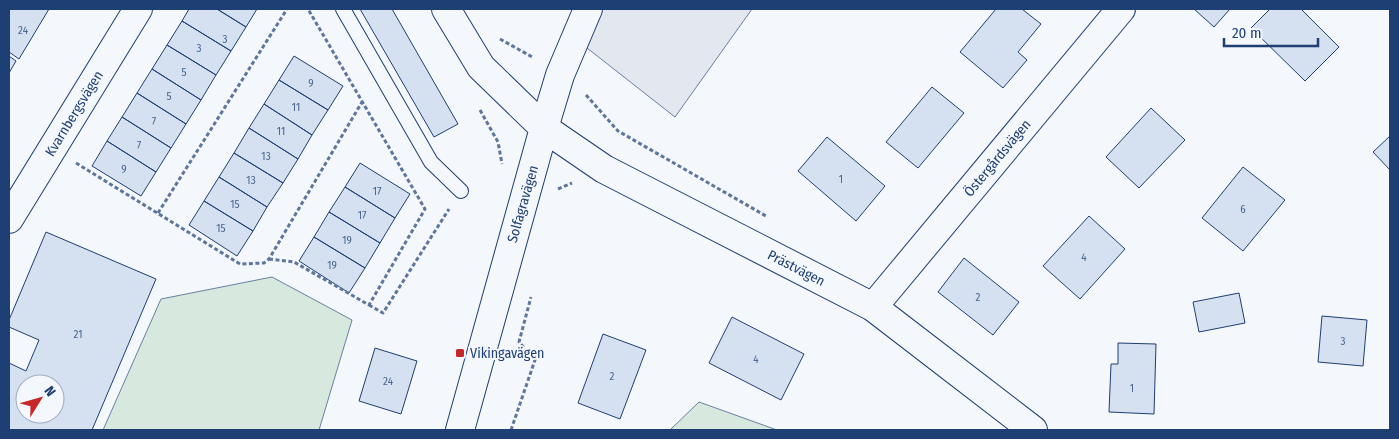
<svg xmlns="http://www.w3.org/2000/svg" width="1399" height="439" font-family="'Fira Sans Condensed',sans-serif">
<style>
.green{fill:#d7e8df;stroke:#687fa3}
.parking{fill:#e3e8f0;stroke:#687fa3}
.building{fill:#d5e0f0;stroke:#1d3f73;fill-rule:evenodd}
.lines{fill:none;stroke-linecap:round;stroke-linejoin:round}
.lane-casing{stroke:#1d3f73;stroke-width:16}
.street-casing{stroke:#1d3f73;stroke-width:30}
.secondary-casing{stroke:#1d3f73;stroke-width:30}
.path{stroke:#5e769c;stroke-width:3;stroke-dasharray:4 2.5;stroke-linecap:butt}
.lane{stroke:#f4f7fb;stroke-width:14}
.street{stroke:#f4f7fb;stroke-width:28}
.secondary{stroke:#f4f7fb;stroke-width:28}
.poi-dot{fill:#c62828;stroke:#f4f7fb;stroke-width:2}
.labels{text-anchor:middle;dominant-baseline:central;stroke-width:4;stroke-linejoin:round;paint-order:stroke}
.number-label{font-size:11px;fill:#4b6792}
.street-label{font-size:14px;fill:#1d3f73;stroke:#f4f7fb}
.poi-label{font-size:14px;fill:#1d3f73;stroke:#f4f7fb;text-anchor:start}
</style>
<rect width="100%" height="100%" fill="#f4f7fb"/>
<path class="green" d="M272 277 352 320 319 430H103L161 299Z
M699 402 777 430H670Z"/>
<path class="parking" d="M601 9H752L675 117 587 48Z"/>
<path class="building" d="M9 9H49L19 59 9 52Z
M189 9H217L246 27 231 51 182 21Z
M217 9H257L246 27Z
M360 9H392L458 124 434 137Z
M996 9H1022L1041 24 1018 52 1027 60 1003 88 960 52Z
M1194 9H1230L1214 27Z
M1270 9H1301L1339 47 1305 81 1251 28Z
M182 21 231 51 216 75 167 45Z
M167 45 216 75 201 100 152 69Z
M9 56 16 61 9 73Z
M294 56 343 86 328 110 279 80Z
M152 69 201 100 186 124 137 93Z
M279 80 328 110 312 135 264 104Z
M932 87 964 113 918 168 886 142Z
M137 93 186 124 171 148 122 117Z
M264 104 312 135 298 159 249 128Z
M1151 108 1185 140 1139 188 1106 157Z
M122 117 171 148 156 172 107 141Z
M249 128 298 159 283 183 234 153Z
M1390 136V170L1373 152Z
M827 137 885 186 856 221 798 171Z
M107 141 156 172 141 196 92 166Z
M234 153 283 183 267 207 219 177Z
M360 163 410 194 395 218 345 187Z
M1243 167 1285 200 1243 251 1202 218Z
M219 177 267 207 253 231 204 201Z
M345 187 395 218 380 243 329 212Z
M204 201 253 231 237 256 189 225Z
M329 212 380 243 365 268 314 237Z
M1089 216 1125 249 1080 299 1043 266Z
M46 232 156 279 92 430H9V363L26 371 39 340 9 327V320ZM25 384H55V414H25Z
M314 237 365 268 349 293 299 261Z
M964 258 1019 302 993 335 938 292Z
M1239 293 1245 323 1199 332 1193 302Z
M1322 316 1367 320 1363 366 1318 362Z
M732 317 804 354 781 400 709 363Z
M603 334 646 350 620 419 578 403Z
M1118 343 1156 344 1154 414 1109 412 1111 364H1118Z
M375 348 417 361 401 414 359 401Z"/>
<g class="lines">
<defs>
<path id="lane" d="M343 9 431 162 461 191"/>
<g id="street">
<path d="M544 128 560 75 588 9"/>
<path id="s1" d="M9 219 138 9"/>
<path id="s2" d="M873 307 1121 9"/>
</g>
<g id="secondary">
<path d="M446 9 481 67 544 128 460 430"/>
<path id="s3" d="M544 128 604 169 873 307 1033 430"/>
</g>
</defs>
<use href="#lane" class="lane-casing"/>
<use href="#street" class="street-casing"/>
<use href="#secondary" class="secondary-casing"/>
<path class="path" d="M500 39 534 58
M586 95 618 131 766 216
M480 110 498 142 502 164
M76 163 240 264 264 263 269 259 362 102
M558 189 572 183
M158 213 287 9
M269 259 294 262 369 305 425 209 308 9
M369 305 383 313 449 209
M511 430 535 360 519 342 531 297"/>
<use href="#lane" class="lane"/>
<use href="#street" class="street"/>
<use href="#secondary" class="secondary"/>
</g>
<rect class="poi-dot" x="455" y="348" width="10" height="10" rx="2.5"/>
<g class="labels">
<g class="number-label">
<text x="23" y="30">24</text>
<text x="225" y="39">3</text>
<text x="199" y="48">3</text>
<text x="184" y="72">5</text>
<text x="311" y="83">9</text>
<text x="169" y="96">5</text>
<text x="296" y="107">11</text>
<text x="154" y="121">7</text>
<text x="281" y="131">11</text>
<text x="139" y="145">7</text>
<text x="266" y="156">13</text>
<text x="124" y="169">9</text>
<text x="841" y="179">1</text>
<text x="251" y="180">13</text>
<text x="377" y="191">17</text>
<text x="235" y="204">15</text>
<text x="1243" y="209">6</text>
<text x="362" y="215">17</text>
<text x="221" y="228">15</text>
<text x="347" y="240">19</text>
<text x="1084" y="257">4</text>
<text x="332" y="265">19</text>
<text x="978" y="297">2</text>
<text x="78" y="334">21</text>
<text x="1343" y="341">3</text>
<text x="756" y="359">4</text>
<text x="612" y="376">2</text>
<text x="388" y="381">24</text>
<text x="1132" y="388">1</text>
</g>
<g class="street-label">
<text stroke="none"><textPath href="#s1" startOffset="124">Kvarnbergsvägen</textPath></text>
<text stroke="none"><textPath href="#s2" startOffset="194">Östergårdsvägen</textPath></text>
<text transform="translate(523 204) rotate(-74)">Solfagravägen</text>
<text stroke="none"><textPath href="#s3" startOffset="289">Prästvägen</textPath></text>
</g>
<g class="poi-label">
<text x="470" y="353">Vikingavägen</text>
</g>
</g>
<rect width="1399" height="439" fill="none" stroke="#1d3f73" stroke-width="20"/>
<g transform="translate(40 399) rotate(53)"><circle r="24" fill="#f4f7fb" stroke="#9eadc5"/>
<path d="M0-4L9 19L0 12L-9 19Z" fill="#c62828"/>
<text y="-8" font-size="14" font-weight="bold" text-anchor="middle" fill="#1d3f73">N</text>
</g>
<path d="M1224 38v8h94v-8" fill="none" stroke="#1d3f73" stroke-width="2.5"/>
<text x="1232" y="38" font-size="15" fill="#1d3f73" stroke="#f4f7fb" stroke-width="4" paint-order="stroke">20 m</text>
</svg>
